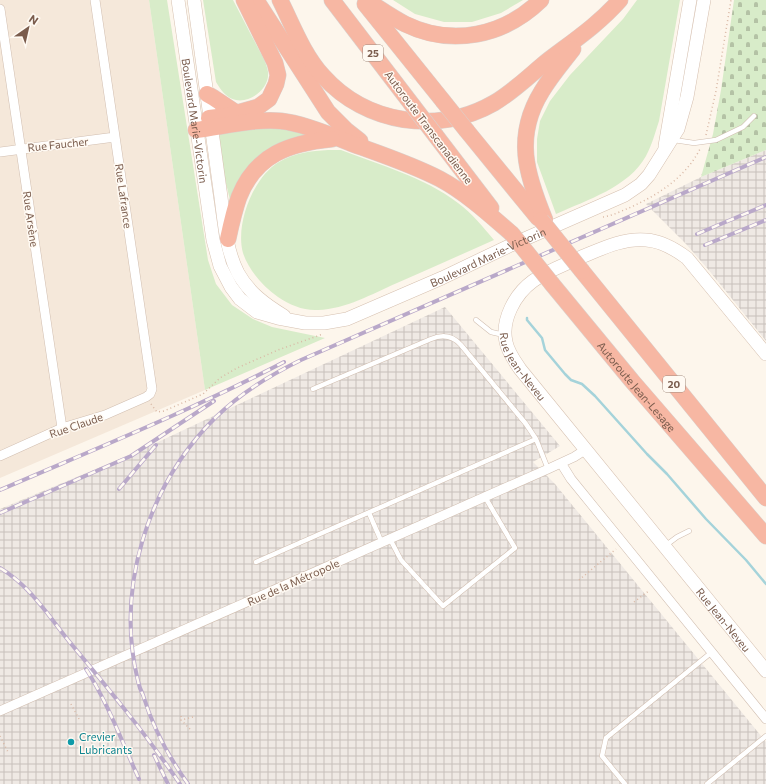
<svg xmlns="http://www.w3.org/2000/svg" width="766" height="784" font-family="Commissioner,sans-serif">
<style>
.residential{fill:#f5e8da}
.industrial{fill:url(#industrial-grid)}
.green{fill:#d8ecc9}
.cemetery{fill:url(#cemetery-stones)}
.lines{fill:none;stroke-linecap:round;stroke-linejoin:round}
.stream{stroke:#a5d3da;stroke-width:2.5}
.lane-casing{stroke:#d1beb0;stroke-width:5.5}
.street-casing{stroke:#d1beb0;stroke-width:10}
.secondary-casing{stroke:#d6c0b0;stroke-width:14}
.highway-casing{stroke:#dad1cd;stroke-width:17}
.path{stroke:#d9b8a5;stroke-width:1.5;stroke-dasharray:1 3;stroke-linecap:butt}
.lane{stroke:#fff;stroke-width:4.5}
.street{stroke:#fff;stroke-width:9}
.secondary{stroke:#fff;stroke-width:13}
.highway{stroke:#f7b7a3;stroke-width:16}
.rail-casing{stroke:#b9a8c9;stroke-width:4}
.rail{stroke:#fffaf3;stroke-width:2.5;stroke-dasharray:8;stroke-linecap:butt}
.highway-bridge-casing{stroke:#dad1cd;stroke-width:17;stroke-linecap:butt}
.highway-bridge{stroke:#f7b7a3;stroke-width:16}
.culture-dot{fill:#0f9aa8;stroke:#fffaf3;stroke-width:1.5}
.labels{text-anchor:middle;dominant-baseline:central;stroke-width:3;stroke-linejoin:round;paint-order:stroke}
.shield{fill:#fffaf3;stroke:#a28b7f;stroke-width:1}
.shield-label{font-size:10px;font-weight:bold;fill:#7a5c4d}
.street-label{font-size:11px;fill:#7a5c4d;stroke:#fffaf3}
.culture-label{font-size:11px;fill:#0d838f;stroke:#fffaf3;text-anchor:start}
</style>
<defs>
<pattern id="industrial-grid" width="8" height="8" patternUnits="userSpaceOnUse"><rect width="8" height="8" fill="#efe9e4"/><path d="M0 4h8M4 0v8" fill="none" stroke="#c7c0bb"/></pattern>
<pattern id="cemetery-stones" width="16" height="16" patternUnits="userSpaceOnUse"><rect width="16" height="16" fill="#d8ecc9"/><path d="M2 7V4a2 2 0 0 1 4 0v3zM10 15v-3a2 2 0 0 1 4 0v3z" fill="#b4c2a5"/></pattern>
</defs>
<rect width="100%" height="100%" fill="#fdf6ec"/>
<path class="residential" d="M0 0H149L205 390 0 478Z"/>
<path class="industrial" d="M766 150V341L707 268 686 244 646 204 701 177Z
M445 307 560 446 533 462 555 484 766 742V784H0V509L139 451Z"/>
<path class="green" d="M149 0H167L208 260 216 284 232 305 253 319 272 327 325 338 205 390Z
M203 0H233C241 15 249 31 257 46 261 54 267 63 268 72 270 88 251 103 236 100 226 98 221 90 216 82Z
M393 0H523L501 13 472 22H444L415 14Z
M637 0H680L659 121C655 133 652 145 646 156 629 187 587 200 556 214L537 162V139L540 121 550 101 570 75 623 19Z
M269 125 308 134 295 138 230 200 224 175 218 137 223 132Z
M328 150H341C380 165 424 177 458 203 472 213 483 227 494 240 462 254 430 269 397 283 372 294 346 309 318 310 304 311 290 305 278 297 263 286 249 271 243 253 235 225 253 177 279 162 294 153 311 151 328 150Z"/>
<path class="cemetery" d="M734 0H766V150L701 177 713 134 721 90Z"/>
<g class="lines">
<path class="stream" d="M527 318V320L542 338 545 350 565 374 571 380 582 384 595 396 647 454 667 474 706 519 746 560 766 584"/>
<defs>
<path id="lane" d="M674 140 694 143 716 140 743 127 754 116
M476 320 491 332 504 335
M313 389 431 339C443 334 453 336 461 345L526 424 536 439
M369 513 382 543
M390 539 401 560 443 606 515 548 485 497
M665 546 677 537 689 531
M256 562 536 439 548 469
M625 784 602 756 606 738 712 652
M707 784 766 736"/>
<path id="street" d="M0 9 62 428
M0 152 115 137
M0 456 62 428 105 415 146 397 150 394 152 389 95 0
M561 463 571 479 766 719
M0 711 548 469 574 457 585 450"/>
<g id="secondary">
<path id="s1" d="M178 0 213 240 220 266 231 287 240 299 257 312 278 318 305 323H324L347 319 442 278 511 245 625 195 641 184 649 175 678 129 687 97 704 0"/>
<path d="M194 0C203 63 211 127 220 190 224 217 225 248 238 273 249 293 266 305 284 316"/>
<path d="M665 146 690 0"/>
<path id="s2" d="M766 354 687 258C675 249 662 241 646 240 622 238 601 249 579 258 564 265 547 271 533 281 515 294 501 320 506 342 508 352 514 360 520 369L766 671"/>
</g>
<g id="highway">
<path d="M256 0 328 112 346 130 360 141"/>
<path d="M280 0C293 26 303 54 323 76 366 124 438 135 494 103 513 92 529 76 546 62 572 42 598 25 620 0"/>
<path d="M332 0 413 106"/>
<path d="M366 0C379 8 391 17 405 24 452 47 504 36 541 0"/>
<path d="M365 4 443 101"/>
<path d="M207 94 214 98 235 112"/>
<path d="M209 118 226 116 258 107 269 99 276 84 278 75 275 63 244 0"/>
<path d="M196 130C221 127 257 118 281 121 300 123 331 135 350 143 380 154 411 164 440 179 466 193 489 214 512 234"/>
<path d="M467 131 538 218"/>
<path d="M436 136 491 208"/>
<path d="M545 220C526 174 514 136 542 91 551 76 563 62 573 49"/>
<path d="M228 239C231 225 234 211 239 197 256 154 290 143 332 139"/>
<path d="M582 271 766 498"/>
<path id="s3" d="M552 284 632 381 766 536"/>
</g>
</defs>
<use href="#lane" class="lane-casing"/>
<use href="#street" class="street-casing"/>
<use href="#secondary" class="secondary-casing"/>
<use href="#highway" class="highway-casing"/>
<path class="path" d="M706 135 716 91 731 0
M603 217C612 216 621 211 629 208 658 195 685 178 700 149
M151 404 157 412 164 411 203 394 220 378 237 368 278 350 323 334
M579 580 616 549
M634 602 650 590
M71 704 79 719
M181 716V720
M190 729 181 720 193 717
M0 736 8 752"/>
<use href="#lane" class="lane"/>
<use href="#street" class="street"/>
<use href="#secondary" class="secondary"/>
<use href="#highway" class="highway"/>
<defs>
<path id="rail" d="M697 234 766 205
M705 245 766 220
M119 489 156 445
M0 490C95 449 192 410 284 362
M0 513 131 456 214 401
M0 568C29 585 48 615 68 640 107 687 146 734 180 784
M86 669C108 703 122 742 139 779
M154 755 168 784
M188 784C168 756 153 728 143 695 141 691 139 686 138 681 115 588 148 484 216 417 241 393 270 375 301 360L766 157"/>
</defs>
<use href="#rail" class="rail-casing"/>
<use href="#rail" class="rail"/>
<defs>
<path id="highway-bridge" d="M443 101 467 131
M413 106 436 136
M541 220 582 271
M512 234 552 284"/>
</defs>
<use href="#highway-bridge" class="highway-bridge-casing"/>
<use href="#highway-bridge" class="highway-bridge"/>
</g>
<circle class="culture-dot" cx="71" cy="742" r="4"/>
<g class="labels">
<g class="shield">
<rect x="363" y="45" width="20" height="16" rx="3"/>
<rect x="663" y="376" width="22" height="16" rx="3"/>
</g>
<g class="shield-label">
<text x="373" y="53">25</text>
<text x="674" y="384">20</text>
</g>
<g class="street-label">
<text stroke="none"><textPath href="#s1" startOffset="122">Boulevard Marie-Victorin</textPath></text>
<text transform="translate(429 127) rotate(53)">Autoroute Transcanadienne</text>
<text transform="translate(58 144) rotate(-6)">Rue Faucher</text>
<text transform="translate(124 196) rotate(82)">Rue Lafrance</text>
<text transform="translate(31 219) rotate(82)">Rue Arsène</text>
<text stroke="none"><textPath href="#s1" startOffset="575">Boulevard Marie-Victorin</textPath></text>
<text stroke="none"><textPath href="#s2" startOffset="391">Rue Jean-Neveu</textPath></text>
<text stroke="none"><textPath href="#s3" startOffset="133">Autoroute Jean-Lesage</textPath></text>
<text transform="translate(76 425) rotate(-19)">Rue Claude</text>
<text transform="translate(293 582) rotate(-24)">Rue de la Métropole</text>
<text stroke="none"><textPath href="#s2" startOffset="715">Rue Jean-Neveu</textPath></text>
</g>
<g class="culture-label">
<text x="79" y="736">Crevier<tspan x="79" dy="13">Lubricants</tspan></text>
</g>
</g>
<g transform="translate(28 28) rotate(34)" stroke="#fffaf3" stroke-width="3" paint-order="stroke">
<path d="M0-3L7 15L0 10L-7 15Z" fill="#7a5c4d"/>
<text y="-6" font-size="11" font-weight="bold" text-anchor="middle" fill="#7a5c4d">N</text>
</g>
</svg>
